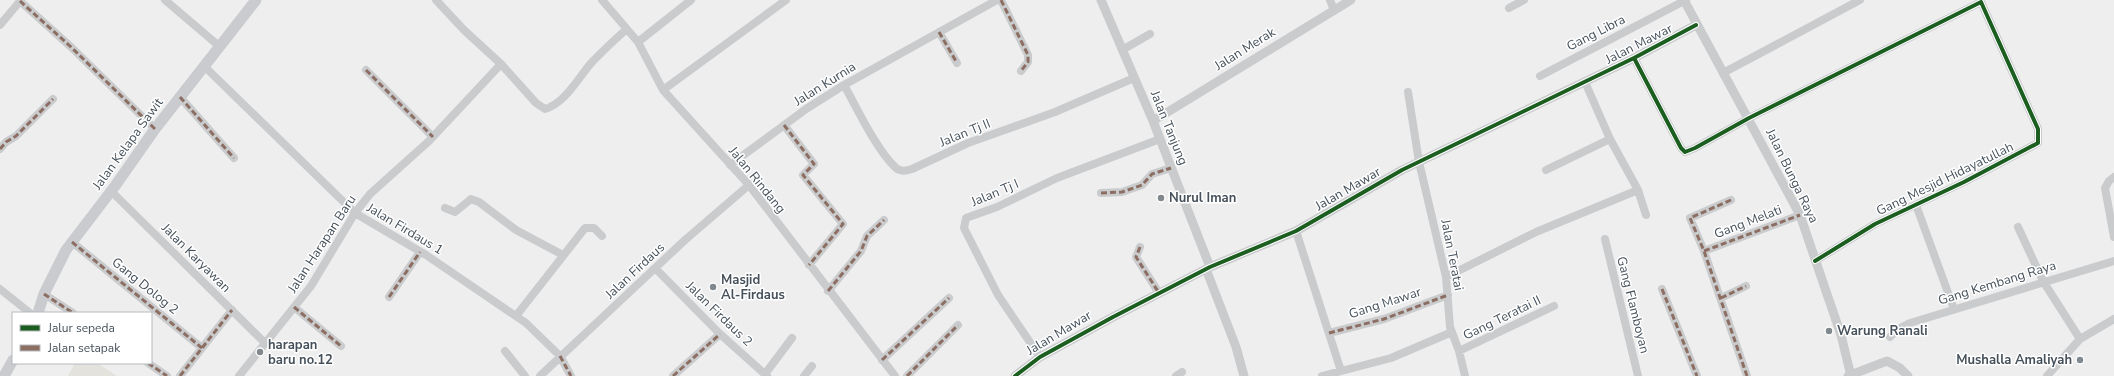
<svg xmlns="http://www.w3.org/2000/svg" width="2114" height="376" font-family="'Nunito Sans',sans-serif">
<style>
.commercial{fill:#e4e2dc}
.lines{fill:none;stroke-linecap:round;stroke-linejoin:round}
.minor{stroke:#c9cbcd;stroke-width:8}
.tertiary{stroke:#c9cbcd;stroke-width:9}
.secondary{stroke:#c9cbcf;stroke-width:11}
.quiet{stroke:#8d6e63;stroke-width:3;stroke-dasharray:6 3;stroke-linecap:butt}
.cycleway-casing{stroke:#fff;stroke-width:6}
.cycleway{stroke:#1b5e20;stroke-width:4}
.poi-dot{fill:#81888e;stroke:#fff;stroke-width:1.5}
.labels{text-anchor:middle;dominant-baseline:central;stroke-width:3;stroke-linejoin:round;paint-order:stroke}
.street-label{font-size:13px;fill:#46515b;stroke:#fff}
.poi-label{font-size:13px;font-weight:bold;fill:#46515b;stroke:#fff;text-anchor:start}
</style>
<rect width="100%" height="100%" fill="#efeeee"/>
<path class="commercial" d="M75 363H97L117 376H68Z"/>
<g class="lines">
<path class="minor" d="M165 0 219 46
M436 0 464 30 501 64 536 103 545 109C566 103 579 76 593 61 604 50 615 39 627 29
M602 0 638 42 663 90 749 185 895 376
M1001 0 1028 55V62L1021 71
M1330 0 1334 10
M20 1 71 47 155 129
M1509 8 1524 0
M0 25 21 0
M939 32 957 63
M638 42 691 0
M1122 50 1150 34
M1634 58 1681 148 1685 152 1695 148 1749 118 1981 2 2038 129V143L1964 182 1875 224 1815 261
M205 67 355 213 426 255 526 323 560 356 571 376
M366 70 433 137
M1723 73 1860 0
M1540 76 1686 0
M1585 82 1610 139 1638 190 1646 215
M844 85C857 108 876 149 895 167 899 172 906 171 912 169L968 143 1055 112 1134 78
M663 90 786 0
M1408 92 1419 162 1446 277 1450 327 1459 351 1465 376
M180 97 234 158
M784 125 814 164 803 175 843 224 809 265
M0 149 6 142 16 136 53 99
M730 165 806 109 844 85 997 0
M1546 170 1610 139
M2114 177 2109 181 2105 188 2114 237
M111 191 265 343
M1101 193 1122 192 1142 185 1152 174 1171 168
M1731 200 1690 218 1704 251 1747 376
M1916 205 1954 309
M445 208 455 212 471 199 479 202 516 230 563 255
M2018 227 2043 281 2080 339
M1296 231 1341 371
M1605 239 1638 376
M72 242 202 348
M1140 247 1136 257 1159 293
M1704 251 1800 215
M656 269 720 334 767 376
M1446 277 1536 232 1638 190
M0 289 30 313
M1662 289 1697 376
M828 291 861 251 867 236 884 220
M44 294 73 313
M389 297 420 252
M1721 298 1746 286
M294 307 341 346
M516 316 585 228H594L602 236
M1329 333 1384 319 1448 295
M1890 337 1898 329 1910 323 2114 261
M505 351 525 376
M1459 351 1554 306
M1040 357 998 295 964 228 966 218 997 207 1057 178 1160 139
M882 360 949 298
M148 363 167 376
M765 374 792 338
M180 376 232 310
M239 376 311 286 355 213 370 194 429 141 501 64
M540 376 685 240 749 185
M673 376 720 334
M804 376 812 366
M907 376 958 325
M1176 376 1182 372
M1322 376 1391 358 1452 332
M2047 376 2080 339 2114 319"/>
<path class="tertiary" d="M1101 0 1153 121 1210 267
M1684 0 1800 215 1841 335 1851 376
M1153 121 1351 0
M1206 269 1236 347 1244 376
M1015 376 1040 357 1113 317 1210 267 1296 231 1402 170 1634 58 1696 25
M1848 376 1887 361 1900 368 1908 376"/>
<path class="secondary" d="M38 313 44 294 66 250 115 186 155 129 256 0
M4 376 13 360"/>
<path class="quiet" d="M1001 0 1028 55V62L1021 71
M20 1 71 47 155 129
M939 32 957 63
M366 70 433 137
M180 97 234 158
M784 125 814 164 803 175 843 224 809 265
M0 149 6 142 16 136 53 99
M1101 193 1122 192 1142 185 1152 174 1171 168
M1731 200 1690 218 1704 251 1747 376
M72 242 202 348
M1140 247 1136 257 1159 293
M1704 251 1800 215
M1662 289 1697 376
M828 291 861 251 867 236 884 220
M44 294 73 313
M389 297 420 252
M1721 298 1746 286
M294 307 341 346
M1329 333 1384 319 1448 295
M560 356 571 376
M882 360 949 298
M148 363 167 376
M180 376 232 310
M673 376 720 334
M907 376 958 325"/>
<defs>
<path id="cycleway" d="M1634 58 1681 148 1685 152 1695 148 1749 118 1981 2 2038 129V143L1964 182 1875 224 1815 261
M1015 376 1040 357 1113 317 1210 267 1296 231 1402 170 1634 58 1696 25"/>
</defs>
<use href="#cycleway" class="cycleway-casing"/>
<use href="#cycleway" class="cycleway"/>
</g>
<g class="poi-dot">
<circle cx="1161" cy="198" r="4"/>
<circle cx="713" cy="287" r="4"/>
<circle cx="1829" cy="331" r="4"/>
<circle cx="260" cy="352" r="4"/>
<circle cx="2080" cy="360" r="4"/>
</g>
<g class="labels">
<g class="street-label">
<text transform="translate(1596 33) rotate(-27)">Gang Libra</text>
<text transform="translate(1639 44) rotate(-27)">Jalan Mawar</text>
<text transform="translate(1245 49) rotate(-32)">Jalan Merak</text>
<text transform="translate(825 84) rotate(-32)">Jalan Kurnia</text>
<text transform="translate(1169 128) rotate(68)">Jalan Tanjung</text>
<text transform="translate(965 133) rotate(-22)">Jalan Tj II</text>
<text transform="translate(128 144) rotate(-54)">Jalan Kelapa Sawit</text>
<text transform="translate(1792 176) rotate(64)">Jalan Bunga Raya</text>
<text transform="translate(1945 179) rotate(-26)">Gang Mesjid Hidayatullah</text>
<text transform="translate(757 180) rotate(51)">Jalan Rindang</text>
<text transform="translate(1348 189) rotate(-30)">Jalan Mawar</text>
<text transform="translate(995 193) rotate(-23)">Jalan Tj I</text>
<text transform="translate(1748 222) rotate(-21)">Gang Melati</text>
<text transform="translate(405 229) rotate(31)">Jalan Firdaus 1</text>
<text transform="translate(322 244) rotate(-57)">Jalan Harapan Baru</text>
<text transform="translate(1452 255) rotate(79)">Jalan Teratai</text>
<text transform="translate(196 258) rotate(45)">Jalan Karyawan</text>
<text transform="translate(635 271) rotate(-43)">Jalan Firdaus</text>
<text transform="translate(1997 283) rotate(-17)">Gang Kembang Raya</text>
<text transform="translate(145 286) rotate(39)">Gang Dolog 2</text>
<text transform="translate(1385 303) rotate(-18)">Gang Mawar</text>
<text transform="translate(1633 305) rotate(76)">Gang Flamboyan</text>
<text transform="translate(719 314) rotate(44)">Jalan Firdaus 2</text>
<text transform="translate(1502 318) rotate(-26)">Gang Teratai II</text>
<text transform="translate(1059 333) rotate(-31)">Jalan Mawar</text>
</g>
<g class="poi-label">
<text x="1169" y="198">Nurul Iman</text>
<text x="721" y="280">Masjid<tspan x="721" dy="15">Al-Firdaus</tspan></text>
<text x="1837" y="331">Warung Ranali</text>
<text x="268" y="345">harapan<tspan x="268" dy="15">baru no.12</tspan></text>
<text x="2072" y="360" text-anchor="end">Mushalla Amaliyah</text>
</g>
</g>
<rect x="12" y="312" width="140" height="52" fill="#ffffff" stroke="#b5b9bd"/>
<rect x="20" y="325" width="20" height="6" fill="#1b5e20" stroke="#b5b9bd"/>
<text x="48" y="332" font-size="12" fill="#46515b">Jalur sepeda</text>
<rect x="20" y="345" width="20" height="6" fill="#8d6e63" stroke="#b5b9bd"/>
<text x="48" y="352" font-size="12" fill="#46515b">Jalan setapak</text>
</svg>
